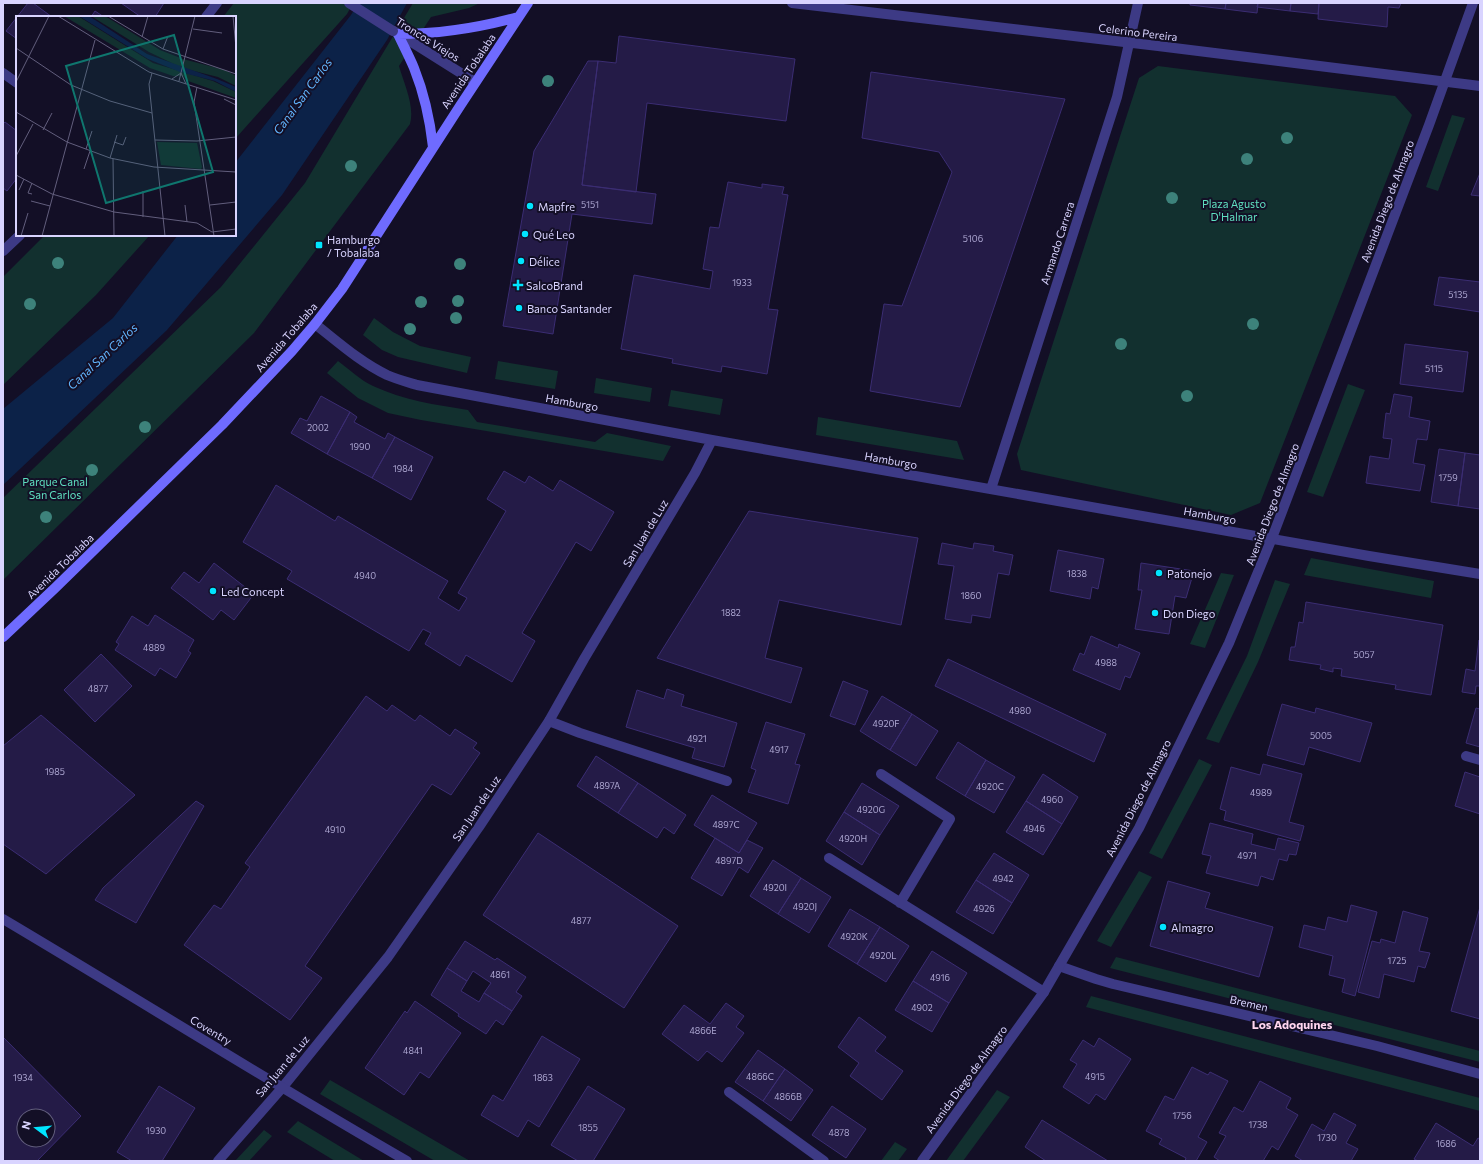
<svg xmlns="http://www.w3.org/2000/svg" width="1483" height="1164" font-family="Commissioner,sans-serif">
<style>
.green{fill:#12302f}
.water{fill:#0c2248}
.building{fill:#241b47;stroke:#3b2d73;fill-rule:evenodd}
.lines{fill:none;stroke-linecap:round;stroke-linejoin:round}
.service{stroke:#3d3a85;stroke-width:10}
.minor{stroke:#3d3a85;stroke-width:10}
.tertiary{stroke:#3d3a85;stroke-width:10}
.secondary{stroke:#6f6bff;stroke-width:10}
.minor-bridge{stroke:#3d3a85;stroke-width:10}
.tree{fill:#3d827b}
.poi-dot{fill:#00e5ff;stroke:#130f26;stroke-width:1.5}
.labels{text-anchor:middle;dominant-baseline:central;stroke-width:4;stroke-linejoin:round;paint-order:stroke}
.number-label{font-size:9px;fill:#aca6d1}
.street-label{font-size:11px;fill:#d9d4ff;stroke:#130f26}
.park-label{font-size:11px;fill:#5fe0c0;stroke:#130f26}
.poi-label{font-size:11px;fill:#d9d4ff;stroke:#130f26;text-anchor:start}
.water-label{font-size:12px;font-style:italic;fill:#62b6ff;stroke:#130f26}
.neighbourhood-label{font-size:12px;font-weight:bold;fill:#ffd6f0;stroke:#130f26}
.inset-road{fill:none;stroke:#625e7d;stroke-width:1}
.view{fill:#0f766e;fill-opacity:0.15;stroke:#0f766e;stroke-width:2}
.inset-edge{fill:none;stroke:#d9d4ff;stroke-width:2}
</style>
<rect width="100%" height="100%" fill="#130f26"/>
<path class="green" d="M234 3H353L347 14 235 139V17H223Z
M413 3H480L469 8 431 17 399 66C404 84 415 106 410 124L254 333 3 580V498L221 287 305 183Z
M1158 66 1395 96 1412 115 1260 503 1231 515 1021 470 1017 454 1139 78Z
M1452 115 1465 118 1438 191 1426 187Z
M45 235H150L96 295 3 385V277Z
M374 318 393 332 420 346 471 357 467 373 398 357 382 350 363 335Z
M338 361C349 369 360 380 373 386 403 400 436 405 468 410L477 422 595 442 607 433 671 446 663 461 421 420 388 413 358 398 327 373Z
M498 361 558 371 555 389 495 379Z
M596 378 652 388 650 402 594 393Z
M1348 384 1365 390 1323 497 1307 492Z
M671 390 723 399 720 415 668 406Z
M818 417 957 441 964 460 816 435Z
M1311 558 1434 581 1431 598 1304 575Z
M1221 573 1234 575 1205 648 1190 644Z
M1275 580 1290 584 1258 662 1219 743 1206 739 1247 656Z
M1199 759 1212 765 1162 859 1149 853Z
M1139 871 1152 877 1111 947 1097 941Z
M1116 957 1480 1051V1062L1110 968Z
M1091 996 1480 1098V1111L1086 1007Z
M330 1080 470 1161H435L320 1094Z
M997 1090 1010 1097 963 1161H946Z
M298 1121 364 1161H335L287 1132Z
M264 1130 272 1136 249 1161H235Z
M895 1142 907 1149 898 1161H881Z"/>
<path class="water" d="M358 3H407L387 40 282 195 167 330 3 485V409L113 318 178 235H235V163L351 15Z"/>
<path class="building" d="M28 3H33L52 17H17Z
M121 3H164L155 17H141Z
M1190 3H1226L1225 9 1190 5Z
M1226 3H1258L1257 13 1225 9Z
M1258 3H1291L1290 11 1257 7Z
M1291 3H1319L1318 14 1290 11Z
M1319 3H1401L1399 8 1388 7 1387 27 1318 19Z
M95 11 104 17H91Z
M17 17V39L6 31Z
M619 36 795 59 786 121 647 103 636 192 582 185 598 61 616 63Z
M588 61H598L582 185 656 194 652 224 572 214 553 334 503 326 534 151Z
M871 72 1065 99 960 407 870 391 884 304 902 306 952 172 939 152 862 138Z
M5 122 17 131V178L7 191 3 188V124Z
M1480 173V196L1471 195Z
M728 182 762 188V184L784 187 782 194 788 195 768 309 778 310 767 374 722 366 721 372 672 363 673 359 621 349 634 275 710 289 713 271 703 269 710 227 719 228Z
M1439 277 1480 282V312L1434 305Z
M1405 344 1468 352 1463 392 1400 384Z
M1394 394 1412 397 1409 417 1430 421 1427 440 1417 439 1413 463 1425 465 1420 491 1366 483 1370 456 1389 459 1392 439 1383 438 1386 413 1390 414Z
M321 396 350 412 327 454 291 433 300 418 307 421Z
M350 412 357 417 354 422 385 439 388 433 395 437 372 478 327 454Z
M395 437 433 457 411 500 372 478Z
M1439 449 1465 453 1458 506 1431 502Z
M1465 453 1480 455V509L1458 506Z
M504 471 525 483 529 476 553 491 560 480 614 512 591 551 576 542 522 633 535 641 512 682 466 655 460 666 425 644 431 633 423 629 409 651 287 579 292 571 243 542 276 485 335 521 338 516 448 581 438 598 459 611 467 598 458 593 506 511 487 499Z
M749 511 918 538 901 625 779 600 765 658 802 668 791 703 657 658Z
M942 543 973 549 974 543 994 546 993 551 1013 555 1009 575 998 573 990 618 972 615 971 623 945 619 954 566 938 564Z
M1058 550 1104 559 1098 589 1092 587 1090 599 1050 591Z
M214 563 254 594 234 620 221 610 213 620 171 588 184 572 199 583Z
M1141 563 1194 571 1186 598 1175 596 1169 634 1135 629 1142 590H1138Z
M1306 602 1443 625 1431 695 1395 689 1396 685 1341 676 1342 669 1333 668V672L1320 669 1321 665 1289 660 1291 647H1295L1299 622 1303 623Z
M155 615 194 640 188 651 191 653 176 678 160 668 155 676 115 650 119 644 116 642 132 616 148 626Z
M1091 636 1118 648 1119 644 1140 653 1130 678 1125 676 1120 690 1073 670 1080 653 1084 655Z
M1479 640 1480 686H1476L1475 694 1462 692 1466 669 1475 671Z
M101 654 132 686 95 722 64 690Z
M948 659 1106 734 1094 762 935 686Z
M843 681 868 691 855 725 830 716Z
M667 689 684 695 681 706 737 723 724 767 692 758 695 748 626 727 637 690 664 699Z
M366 696 387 711 392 705 415 721 420 715 450 736 455 729 477 743 473 748 480 753 451 795 432 784 305 966 322 978 290 1020 184 945 214 905 221 909 250 867 245 863Z
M882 696 912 714 890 750 860 731Z
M1282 704 1315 713 1316 708 1372 723 1360 762 1309 747 1304 765 1267 755Z
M1476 708 1480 709V747L1466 743Z
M912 714 938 731 916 766 890 750Z
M41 715 135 795 46 874 3 844V746Z
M766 722 805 734 795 764 800 765 788 804 748 792 756 770 751 768Z
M958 742 986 760 965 796 936 778Z
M596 756 638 783 618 813 577 786Z
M986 760 1015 777 994 813 965 796Z
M1263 764 1302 774 1289 822 1304 826 1300 841 1224 820 1226 811 1220 809 1231 767 1260 775Z
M1465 772 1480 777V814L1455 806Z
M1043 774 1078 797 1062 824 1026 801Z
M638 783 686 815 674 834 664 827 657 838 618 813Z
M862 783 899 806 880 835 844 812Z
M712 795 757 823 739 853 694 825Z
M196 801 204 806 136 923 95 900 103 888Z
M1026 801 1062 824 1043 855 1006 832Z
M844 812 880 835 862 865 826 841Z
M1210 823 1253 834 1251 844 1275 850 1278 838 1299 843 1296 855 1289 854 1287 861 1279 859 1273 880 1261 876 1258 886 1206 873 1211 856 1202 854Z
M538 833 678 926 624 1008 483 915Z
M715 838 739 853 747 840 763 848 748 873 739 867 722 896 691 878Z
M994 853 1029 875 1012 903 976 880Z
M773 860 801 878 778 914 750 896Z
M801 878 831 897 809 933 778 914Z
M976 880 1012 903 993 934 956 912Z
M1168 881 1210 893 1205 908 1273 927 1259 977 1150 946Z
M1351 905 1377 912 1355 996 1342 992 1345 979 1329 975 1333 956 1299 947 1304 925 1325 930 1328 917 1347 922Z
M1480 907V1019L1451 1011Z
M850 909 880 927 857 964 828 946Z
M1403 911 1428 918 1419 951 1430 953 1425 968 1418 966 1414 982 1384 974 1379 998 1358 992 1372 941 1380 943 1381 939 1395 943Z
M880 927 909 946 886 982 857 964Z
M465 941 495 960 497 958 526 977 516 992 522 996 512 1011 484 993 491 983 473 971 467 981 447 968Z
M932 951 967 973 949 1003 913 981Z
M447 968 467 981 461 991 479 1002 484 993 512 1011 503 1025 496 1020 486 1034 458 1016 459 1014 431 995Z
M913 981 949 1003 932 1032 895 1010Z
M415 1001 461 1033 429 1078 420 1072 404 1095 365 1068 405 1011 407 1013Z
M726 1003 744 1016 736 1027 744 1033 722 1062 707 1051 698 1061 662 1034 684 1005 710 1024Z
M859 1017 886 1037 875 1051 903 1071 882 1100 850 1076 859 1063 838 1047Z
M542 1036 580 1059 539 1127 528 1120 518 1137 481 1115 493 1095 503 1101Z
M3 1037 81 1116 37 1161H3ZM24 1116H48V1140H24Z
M1099 1038 1131 1059 1105 1100 1096 1094 1089 1104 1063 1087 1077 1064 1070 1060 1083 1040 1094 1047Z
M758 1050 785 1069 763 1101 735 1082Z
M1192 1067 1208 1075 1210 1072 1228 1081 1198 1137 1207 1142 1196 1161H1185L1186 1158 1159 1144 1162 1139 1146 1131 1165 1096 1174 1100Z
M785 1069 813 1090 791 1121 763 1101Z
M1260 1081 1291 1098 1286 1108 1298 1115 1278 1150 1272 1146 1263 1161H1220L1214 1157 1226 1136 1219 1133 1234 1107 1243 1112Z
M159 1086 195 1108 162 1161H132L117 1152Z
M588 1086 625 1109 593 1161H578L551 1145Z
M832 1106 866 1129 846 1158 812 1135Z
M1334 1113 1356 1125 1346 1143 1358 1149 1351 1161H1303L1295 1156 1312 1124 1324 1131Z
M1042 1120 1108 1161H1046L1025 1147Z
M1436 1123 1473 1146 1478 1138 1480 1139V1161H1418L1414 1159Z"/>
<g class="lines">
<path class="service" d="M549 721 580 733 727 781"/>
<path class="minor" d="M792 3 1158 46 1480 86
M394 31 475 82
M3 73 17 83
M315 324C338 342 360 362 387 375 396 379 407 382 417 385L712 440 1369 556 1480 574
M991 489 1117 97 1138 3
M1466 756 1480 760
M881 774 950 819 900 903
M829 858 1044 992
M1059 966 1096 979 1113 984 1377 1046 1480 1074
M729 1092 824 1161
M218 1161 282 1088 388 957 479 827 549 721 584 659 695 473 712 440"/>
<path class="tertiary" d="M206 17 217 3
M3 251 20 235
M3 919C138 999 271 1083 407 1161
M922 1161 1044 992 1139 828 1229 643 1272 538 1429 125 1473 3"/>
<path class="secondary" d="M433 147C430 120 424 93 414 68 409 56 403 45 398 34 439 34 478 28 518 17
M3 637 55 588 222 425 292 351 315 324 342 289 460 106 528 3"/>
<path class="minor-bridge" d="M349 3 393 31"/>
</g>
<g class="tree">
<circle cx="548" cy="81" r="6"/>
<circle cx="1287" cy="138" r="6"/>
<circle cx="1247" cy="159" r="6"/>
<circle cx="351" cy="166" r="6"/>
<circle cx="1172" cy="198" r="6"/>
<circle cx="58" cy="263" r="6"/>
<circle cx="460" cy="264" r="6"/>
<circle cx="458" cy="301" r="6"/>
<circle cx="421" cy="302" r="6"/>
<circle cx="30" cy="304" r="6"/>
<circle cx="456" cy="318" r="6"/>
<circle cx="1253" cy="324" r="6"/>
<circle cx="410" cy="329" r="6"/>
<circle cx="1121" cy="344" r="6"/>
<circle cx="1187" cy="396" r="6"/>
<circle cx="145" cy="427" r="6"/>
<circle cx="92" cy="470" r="6"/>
<circle cx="46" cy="517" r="6"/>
</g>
<g class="poi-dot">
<circle cx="530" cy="206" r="4"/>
<circle cx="525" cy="234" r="4"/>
<rect x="315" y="241" width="8" height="8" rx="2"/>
<circle cx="521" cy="261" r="4"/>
<path d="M516 279h4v4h4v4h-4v4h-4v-4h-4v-4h4z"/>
<circle cx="519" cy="308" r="4"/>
<circle cx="1159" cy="573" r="4"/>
<circle cx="213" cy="591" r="4"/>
<circle cx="1155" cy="613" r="4"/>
<circle cx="1163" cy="927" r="4"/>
</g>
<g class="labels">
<g class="number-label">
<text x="590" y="204">5151</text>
<text x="973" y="238">5106</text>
<text x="742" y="282">1933</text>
<text x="1458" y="294">5135</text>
<text x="1434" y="368">5115</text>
<text x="318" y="427">2002</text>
<text x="360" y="446">1990</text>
<text x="403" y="468">1984</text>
<text x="1448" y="477">1759</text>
<text x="1077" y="573">1838</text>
<text x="365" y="575">4940</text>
<text x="971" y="595">1860</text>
<text x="731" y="612">1882</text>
<text x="154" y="647">4889</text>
<text x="1364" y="654">5057</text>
<text x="1106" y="662">4988</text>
<text x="98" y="688">4877</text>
<text x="1020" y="710">4980</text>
<text x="886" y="723">4920F</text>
<text x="1321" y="735">5005</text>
<text x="697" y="738">4921</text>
<text x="779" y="749">4917</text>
<text x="55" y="771">1985</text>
<text x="607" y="785">4897A</text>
<text x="990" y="786">4920C</text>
<text x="1261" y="792">4989</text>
<text x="1052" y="799">4960</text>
<text x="871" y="809">4920G</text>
<text x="726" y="824">4897C</text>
<text x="1034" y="828">4946</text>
<text x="335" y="829">4910</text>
<text x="853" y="838">4920H</text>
<text x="1247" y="855">4971</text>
<text x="729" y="860">4897D</text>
<text x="1003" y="878">4942</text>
<text x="775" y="887">4920I</text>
<text x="805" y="906">4920J</text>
<text x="984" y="908">4926</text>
<text x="581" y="920">4877</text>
<text x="854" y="936">4920K</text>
<text x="883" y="955">4920L</text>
<text x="1397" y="960">1725</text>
<text x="500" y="974">4861</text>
<text x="940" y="977">4916</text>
<text x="922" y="1007">4902</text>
<text x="703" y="1030">4866E</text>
<text x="413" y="1050">4841</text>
<text x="760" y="1076">4866C</text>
<text x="1095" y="1076">4915</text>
<text x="23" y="1077">1934</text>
<text x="543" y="1077">1863</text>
<text x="788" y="1096">4866B</text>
<text x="1182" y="1115">1756</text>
<text x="1258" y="1124">1738</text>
<text x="588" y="1127">1855</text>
<text x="156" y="1130">1930</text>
<text x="839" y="1132">4878</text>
<text x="1327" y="1137">1730</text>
<text x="1446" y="1143">1686</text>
</g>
<g class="street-label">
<text transform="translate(1138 32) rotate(7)">Celerino Pereira</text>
<text transform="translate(428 39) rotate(32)">Troncos Viejos</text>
<text transform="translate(468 71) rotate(-56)">Avenida Tobalaba</text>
<text transform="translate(1387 201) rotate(-69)">Avenida Diego de Almagro</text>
<text transform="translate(1057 243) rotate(-72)">Armando Carrera</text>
<text transform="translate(286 337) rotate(-49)">Avenida Tobalaba</text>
<text transform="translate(572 402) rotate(10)">Hamburgo</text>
<text transform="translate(891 460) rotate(10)">Hamburgo</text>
<text transform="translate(1272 504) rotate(-69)">Avenida Diego de Almagro</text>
<text transform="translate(1210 515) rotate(10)">Hamburgo</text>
<text transform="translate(645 533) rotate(-59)">San Juan de Luz</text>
<text transform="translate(60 566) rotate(-44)">Avenida Tobalaba</text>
<text transform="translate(1138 798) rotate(-63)">Avenida Diego de Almagro</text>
<text transform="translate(476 808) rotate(-56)">San Juan de Luz</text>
<text transform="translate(1249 1003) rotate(13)">Bremen</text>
<text transform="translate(211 1030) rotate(31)">Coventry</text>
<text transform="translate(282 1066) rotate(-50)">San Juan de Luz</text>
<text transform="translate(966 1079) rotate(-54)">Avenida Diego de Almagro</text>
</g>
<g class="park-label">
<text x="1234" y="203">Plaza Agusto<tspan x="1234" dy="13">D'Halmar</tspan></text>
<text x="55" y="481">Parque Canal<tspan x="55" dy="13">San Carlos</tspan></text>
</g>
<g class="poi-label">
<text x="538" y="206">Mapfre</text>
<text x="533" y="234">Qué Leo</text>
<text x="327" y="239">Hamburgo<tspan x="327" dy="13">/ Tobalaba</tspan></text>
<text x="529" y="261">Délice</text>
<text x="526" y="285">SalcoBrand</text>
<text x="527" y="308">Banco Santander</text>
<text x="1167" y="573">Patonejo</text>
<text x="221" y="591">Led Concept</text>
<text x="1163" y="613">Don Diego</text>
<text x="1171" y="927">Almagro</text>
</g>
<g class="water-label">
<text transform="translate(302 96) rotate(-54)">Canal San Carlos</text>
<text transform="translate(102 356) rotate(-43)">Canal San Carlos</text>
</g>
<g class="neighbourhood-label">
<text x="1292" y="1024">Los Adoquines</text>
</g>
</g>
<g transform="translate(16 16)">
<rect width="220" height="220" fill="#130f26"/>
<path d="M48 0H62L137 47 197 65 220 76V82L172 65 167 60H157L134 52ZM75 0H89L144 34 167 43 209 54 220 60V70L202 61 166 52 133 36ZM141 126 181 127 186 151 185 153 145 149Z" fill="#12302f"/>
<path d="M63 0H73L131 38 201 63 220 71V76L199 65 164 56 132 43Z" fill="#0c2248"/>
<path class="inset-road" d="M42 0 133 56 220 84M92 0 147 33 220 58M217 0 220 32M177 13 206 17M126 21 132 0M0 32 55 69 94 85 136 97M147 33 152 20M136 57 133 68 149 220M156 63 165 57 170 68M163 65 179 0M0 66 33 0M181 71 178 86 198 220M208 83 220 89M0 96 51 126 94 142 138 151 220 156M27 114 36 97M139 124 181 125 220 121M98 126 107 129 110 121M70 133 76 115M0 140 17 108M94 142 101 119M97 143 98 220M68 153 74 135M0 159 36 178 98 196 181 207 196 216 220 213M3 174 8 163M16 178 12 177 16 167M15 185 34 190M169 189 171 206M194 189 220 186M127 201V175M5 220 12 197M26 220 79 24"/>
<path class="view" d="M158 19 197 156 90 187 50 50Z"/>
<rect width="220" height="220" class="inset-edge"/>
</g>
<rect width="1483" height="1164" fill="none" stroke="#d9d4ff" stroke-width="8"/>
<g transform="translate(36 1128) rotate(286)"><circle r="19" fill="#130f26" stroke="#625e7d"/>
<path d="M0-3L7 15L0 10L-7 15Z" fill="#00e5ff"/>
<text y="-6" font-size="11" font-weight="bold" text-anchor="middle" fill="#d9d4ff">N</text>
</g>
</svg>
